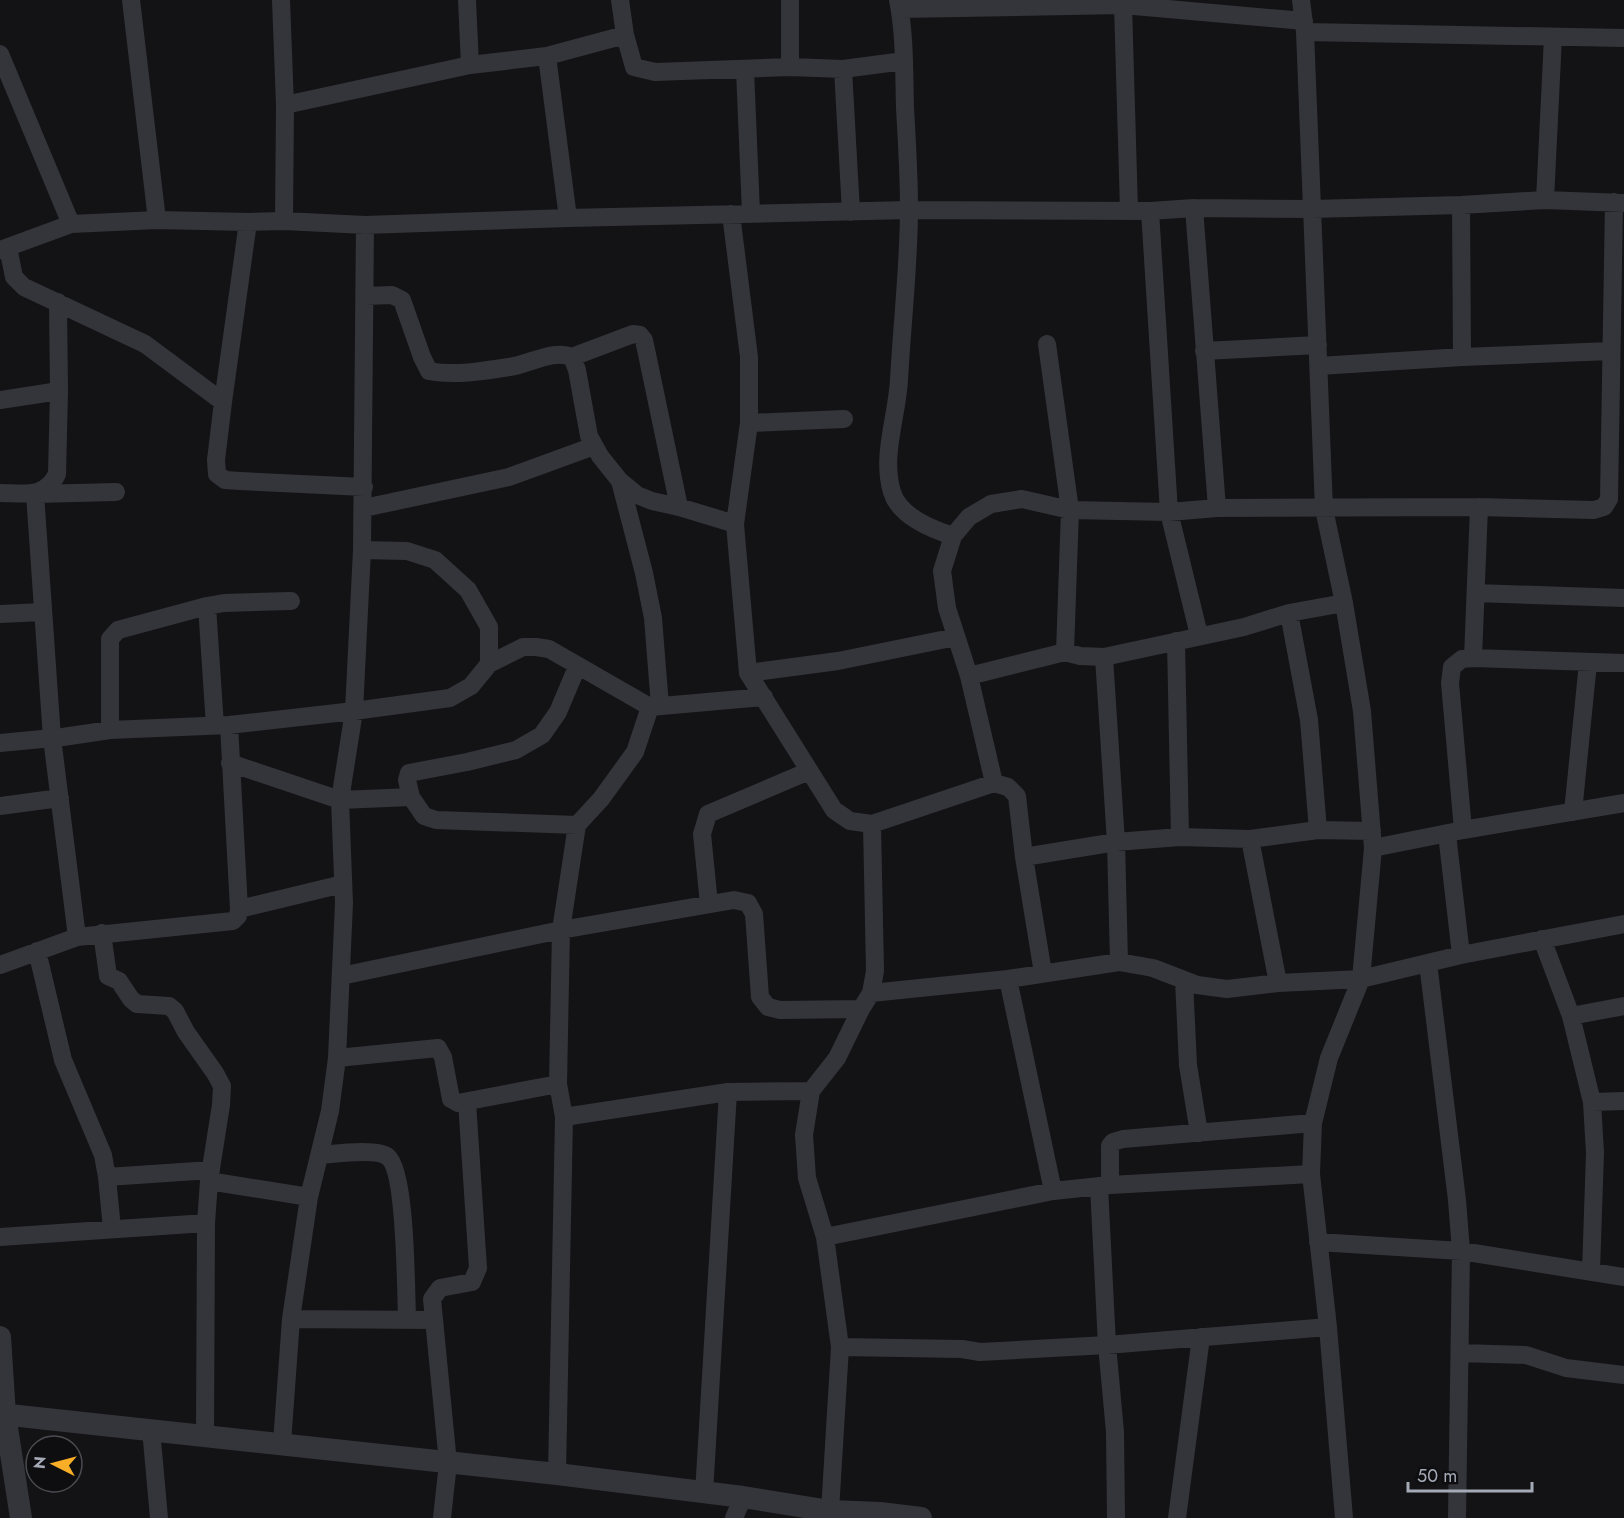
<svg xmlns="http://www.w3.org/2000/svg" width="1624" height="1518" font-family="Jost,sans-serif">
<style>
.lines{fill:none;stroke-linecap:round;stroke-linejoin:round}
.minor{stroke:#34353a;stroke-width:18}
.tertiary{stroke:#34353a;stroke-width:22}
</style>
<rect width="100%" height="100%" fill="#131315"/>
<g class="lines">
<path class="minor" d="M131 0 157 220
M281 0 285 105 284 221
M467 0 470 65
M620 0 625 35 634 67 655 72 790 67 843 69 904 61
M790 0V67
M898 0C905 35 904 73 905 108 907 142 909 175 909 208 909 265 902 323 899 380 897 417 881 456 892 492 899 516 931 529 953 536
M1121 0 1123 5 1129 210
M1301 0 1305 32 1324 509 1344 603 1362 711 1373 848 1361 979 1329 1058 1313 1123 1311 1174 1328 1327 1344 1518
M900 9 1123 5 1304 21
M1305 32 1624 38
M0 54 71 224
M547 56 568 218
M843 69 851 212
M745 70 751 213
M285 105 470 65 547 56 625 35
M1545 200 1553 37
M1461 205 1462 357
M1194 208 1217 508
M1150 211 1169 512 1199 635
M731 214 749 357V423L735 524 748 673 834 810 850 821 872 824 994 783 1008 787 1017 796 1024 857 1116 842 1180 837 1250 839 1318 830 1372 831
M248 222 223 402 216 460 217 474 225 480 240 481 364 487
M8 247 14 277 24 287 145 344 223 402
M0 250 71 224 157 220 248 222 284 221 365 225 568 218 909 210 1150 211 1194 208 1312 209 1461 205 1545 200 1624 203
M365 296 392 295 402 300 422 357 429 371C454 376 484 371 509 367 530 364 553 349 572 357L577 370 589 436 600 456 620 481 637 495 652 501 679 507 735 524
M1047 344 1070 510 1065 652
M1204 351 1318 345
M572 357 633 334 640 335 644 340 679 507
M1319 366 1462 357 1610 351
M0 400 59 391
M749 423 844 419
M620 481 644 573 653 618 660 706
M0 493C24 493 45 499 57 474L59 391 58 302
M364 508 509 477 594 446
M362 550 407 551 435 560 468 590 489 627V664
M1476 593 1624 598
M207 606 215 726
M1289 613 1309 720 1318 830
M0 614 43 612
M1176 641 1180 837
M1104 657 1116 842 1119 962
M1473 658 1479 507
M748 673 838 661 956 637
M969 676 1065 652 1080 656 1104 657 1244 627 1289 613 1344 603
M110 730V639L118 630 207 606 224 603 291 601
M0 743 63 737 110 730 229 725 354 711 450 698 471 686 489 664 523 647H536L549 649 650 707 764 697
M230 763 340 800 411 797 424 816 436 820 577 825
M994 783 969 676 947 608 942 571 953 536 969 517 991 504 1022 499 1070 510 1169 512 1217 508 1479 507 1594 510 1604 507 1609 499 1614 202
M411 797 407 780 409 773 467 762 516 750 542 735 558 712 577 667
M0 806 60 798
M1573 812 1588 663
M1463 830 1450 683 1452 667 1462 659 1473 658 1624 663
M1447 834 1461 955
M1250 839 1278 983
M1373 848 1463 830 1624 803
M1024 857 1043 973
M709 904 702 834 708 814 809 771
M239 909 343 884
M102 933 108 976 119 981 131 999 137 1004 169 1006 175 1011 186 1032 215 1073 222 1086 221 1105 209 1181 206 1223 205 1435
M77 937 52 738 35 494 116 492
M1542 939 1571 1016 1592 1102 1595 1153 1591 1271
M37 951 63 1060 103 1155 107 1177 112 1229
M1428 963 1457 1200 1461 1251 1457 1518
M0 965 77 937 233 921 238 916 239 909 229 725
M341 976 561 930 734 900 748 903 754 914 760 997 768 1007 780 1010 861 1009
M1008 979 1053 1191
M1184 980 1188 1065 1199 1133
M871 993 1008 979 1119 962 1153 968 1197 985 1227 989 1278 983 1361 979 1461 955 1624 924
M1571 1016 1624 1006
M337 1058 438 1048 443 1057 451 1099 458 1103 558 1084
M1592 1102 1624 1101
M564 1117 728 1092 811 1091
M320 1155C334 1154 378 1148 388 1157 406 1171 406 1292 407 1320
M107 1177 211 1170
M209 1181 309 1197
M1110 1185V1146L1113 1142 1123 1139 1313 1123
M1099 1186 1107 1345 1115 1432 1116 1518
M0 1237 206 1223
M825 1237 1053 1191 1110 1185 1311 1174
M1318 1242 1461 1251 1624 1277
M291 1319 434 1320
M840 1347 962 1349 980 1352 1107 1345 1328 1327
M1460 1353 1526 1355 1566 1368 1624 1375
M151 1429 159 1518
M282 1443 291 1319 309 1197 330 1111 337 1058 344 903 340 800 354 711 362 550 365 225
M557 1474 564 1117 558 1084 561 930 577 825 601 799 635 752 650 707
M704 1493 728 1092
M830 1511 840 1347 825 1237 807 1178 804 1135 811 1091 837 1058 861 1009 871 993 875 971 872 824
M442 1518 448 1463 432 1299 440 1288 472 1282 478 1268 467 1102
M734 1518 743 1497
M1177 1518 1201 1337"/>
<path class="tertiary" d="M0 1337 5 1415 21 1518
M0 1414 557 1474 743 1497 830 1511 880 1513 921 1518"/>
</g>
<g transform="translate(54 1464) rotate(276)"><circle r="28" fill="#0e0e10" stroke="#4a4c52" stroke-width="1.5"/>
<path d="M0-4.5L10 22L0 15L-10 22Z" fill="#f9ae27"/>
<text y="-9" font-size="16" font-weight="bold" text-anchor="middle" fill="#a4aab6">N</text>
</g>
<path d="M1408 1482v9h124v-9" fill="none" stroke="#a4aab6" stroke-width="3"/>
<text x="1417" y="1482" font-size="18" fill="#a4aab6" stroke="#0e0e10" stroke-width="4.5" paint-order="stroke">50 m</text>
</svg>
